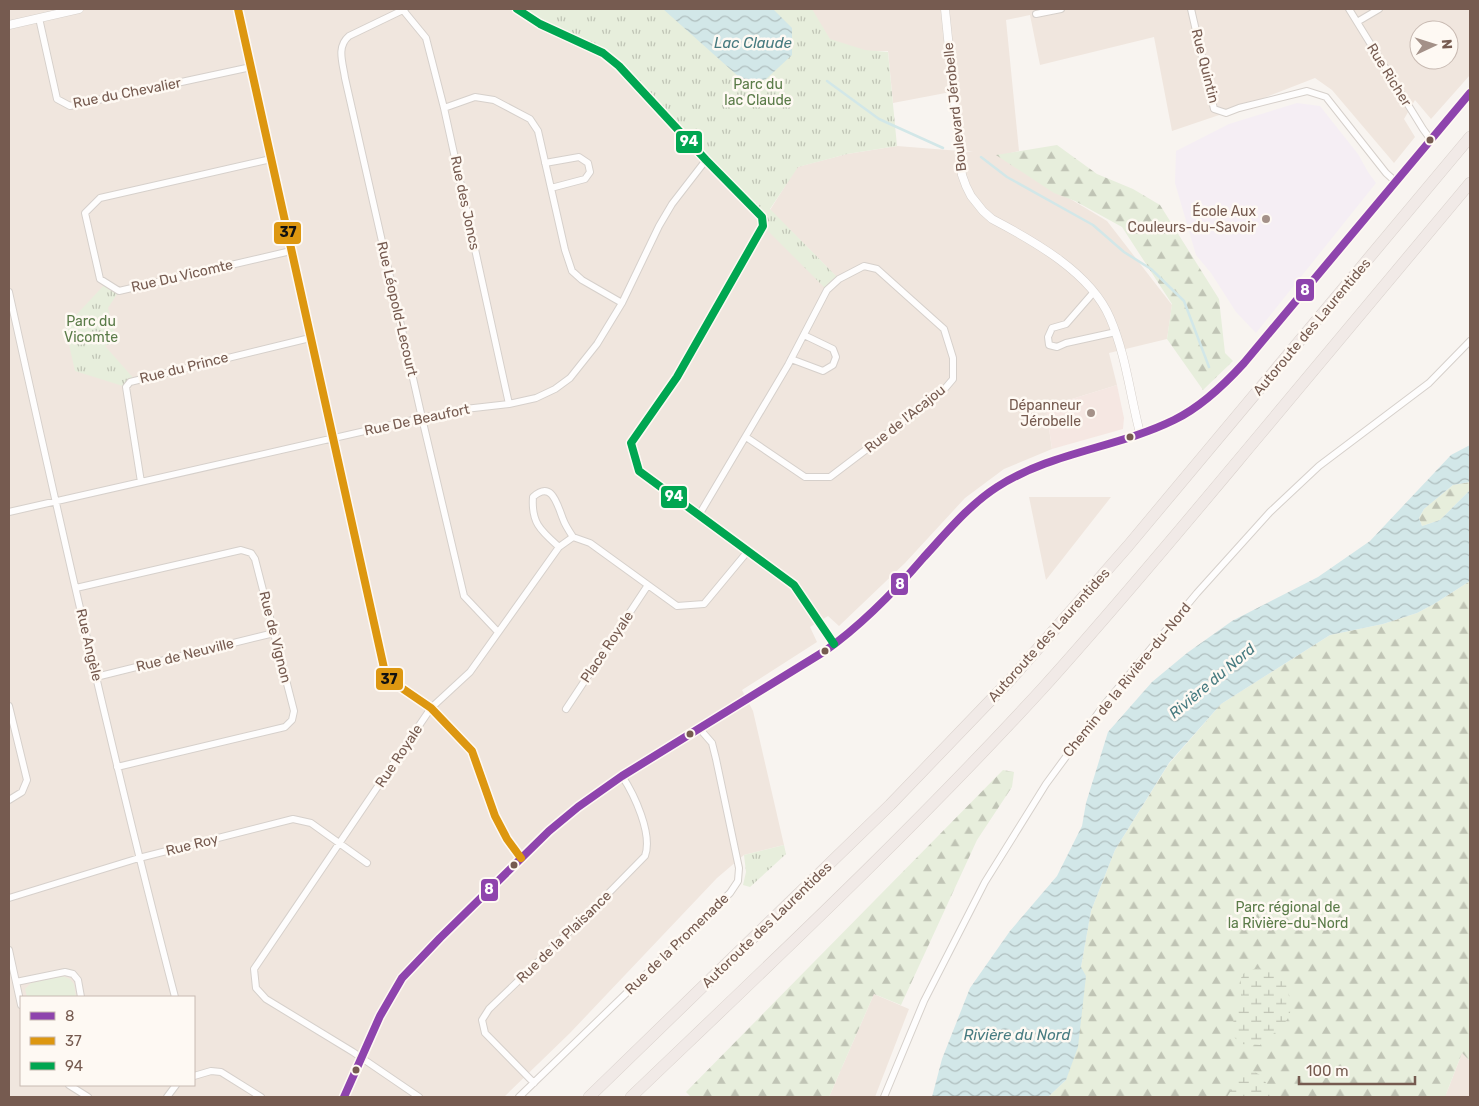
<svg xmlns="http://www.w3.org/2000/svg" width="1479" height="1106" font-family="Rubik,sans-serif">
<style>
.residential{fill:#f0e6de;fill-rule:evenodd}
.commercial{fill:#f5e7e2}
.education{fill:#f5eef4}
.green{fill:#e7eedc}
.forest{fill:url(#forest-firs)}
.wetland{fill:url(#wetland-marsh)}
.park{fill:url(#park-tufts)}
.water{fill:url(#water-waves)}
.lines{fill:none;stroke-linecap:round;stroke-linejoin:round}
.stream{stroke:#d2e7e8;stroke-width:2.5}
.minor-casing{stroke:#d6d0cb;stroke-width:8}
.tertiary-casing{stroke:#d6d0cb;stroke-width:9}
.motorway-casing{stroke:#d9d1cc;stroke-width:12}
.minor{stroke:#fefdfd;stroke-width:6}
.tertiary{stroke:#fefdfd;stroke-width:8}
.motorway{stroke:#f1eae7;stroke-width:11}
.bus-1-casing{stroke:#fef9f3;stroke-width:11}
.bus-2-casing{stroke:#fef9f3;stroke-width:11}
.bus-3-casing{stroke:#fef9f3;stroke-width:11}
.bus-1{stroke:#8e44ad;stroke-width:8}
.bus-2{stroke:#dd9710;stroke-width:8}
.bus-3{stroke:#00a651;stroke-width:8}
.bus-dot{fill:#765b50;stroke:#fef9f3;stroke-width:2}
.poi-dot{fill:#a49188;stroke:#fef9f3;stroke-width:2}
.labels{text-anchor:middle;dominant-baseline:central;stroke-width:5;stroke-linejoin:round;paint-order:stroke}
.street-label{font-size:14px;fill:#765b50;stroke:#fef9f3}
.park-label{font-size:14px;fill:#5a7b48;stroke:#fef9f3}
.poi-label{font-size:14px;fill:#765b50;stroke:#fef9f3;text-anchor:end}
.water-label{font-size:15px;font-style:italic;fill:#477b80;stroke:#fef9f3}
.line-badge{stroke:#fef9f3;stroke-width:2}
.badge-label{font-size:14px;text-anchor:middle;font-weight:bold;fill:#fff}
.pale-badge-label{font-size:14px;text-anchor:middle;font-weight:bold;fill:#111}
</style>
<defs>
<pattern id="forest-firs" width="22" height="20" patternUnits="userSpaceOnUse" patternTransform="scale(1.25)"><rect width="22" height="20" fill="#e7eedc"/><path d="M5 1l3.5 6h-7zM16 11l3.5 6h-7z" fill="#c0c4b5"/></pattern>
<pattern id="wetland-marsh" width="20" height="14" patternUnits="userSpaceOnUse" patternTransform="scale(1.25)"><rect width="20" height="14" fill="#e7eedc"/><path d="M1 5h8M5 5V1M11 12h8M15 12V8" fill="none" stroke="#c0c4b5"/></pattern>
<pattern id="park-tufts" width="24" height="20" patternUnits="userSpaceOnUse" patternTransform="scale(1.25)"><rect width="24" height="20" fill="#e7eedc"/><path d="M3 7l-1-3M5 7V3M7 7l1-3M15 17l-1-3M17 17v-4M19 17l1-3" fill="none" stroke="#c0c4b5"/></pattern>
<pattern id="water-waves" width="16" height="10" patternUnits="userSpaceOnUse" patternTransform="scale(1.25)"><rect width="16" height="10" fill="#d2e7e8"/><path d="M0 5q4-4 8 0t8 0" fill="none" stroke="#afbebe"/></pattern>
</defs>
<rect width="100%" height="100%" fill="#f8f4f0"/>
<path class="residential" d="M9 9H517L603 53 839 279 770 210 797 167 847 154 897 146 973 152 965 150 956 91 893 103 888 51H862L830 40 811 9H1470V75L1431 119 1415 100 1404 119 1415 137 1394 163 1332 90 1315 78 1225 113 1172 131 1154 37 1040 65 1030 15 1006 20 1019 151 999 156 1107 221 1172 305 1167 339 1109 353 1117 385 1046 407 1052 449 1004 469 965 498 905 563 839 626 828 616 810 627 817 642 742 690 753 711 784 845 744 855 717 878 570 1033 504 1097H9ZM1419 30H1449V60H1419ZM21 997H194V1085H21Z
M1029 497H1111L1046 580Z
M874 994 909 1009 875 1097H829Z
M1462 1053 1470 1061V1097H1445Z"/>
<path class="commercial" d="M1117 385 1124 418 1123 429 1052 449 1046 407Z"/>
<path class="education" d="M1297 103 1320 106 1358 154 1368 172 1376 183 1256 333 1236 312 1211 273 1196 255 1175 183 1176 151 1229 124Z"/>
<path class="green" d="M62 976 70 979 74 984 76 997H27L25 989 31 983Z"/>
<path class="forest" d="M1057 145 1097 174 1133 189 1160 205 1219 299 1225 353 1233 361 1203 390 1167 339 1172 304 1122 227 1075 201 1054 193 996 155Z
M1470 482V490L1440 520 1422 526 1419 518 1424 509 1453 485Z
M1470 581V1061L1462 1053 1445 1097H1048L1066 1080 1081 967 1091 911 1115 850 1168 765 1221 704 1330 635 1383 624 1417 613 1434 604Z
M1003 770 1014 772 1012 787 977 840 901 1005 874 994 829 1097H691L686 1092Z"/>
<path class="wetland" d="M1257 968 1284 973C1286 983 1292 1003 1290 1013 1287 1025 1269 1037 1260 1045L1241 1044 1232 1035 1234 1016 1241 1003V978L1244 973Z
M1243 1071C1264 1070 1265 1081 1272 1097H1227Z"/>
<path class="park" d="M517 9H812L830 39 865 50 888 52 897 146 847 154 798 167 770 209 839 279 827 290 763 226V220L603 53 540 24Z
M106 283 119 291 108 308 117 341 105 346 135 380 126 387 75 371 65 327Z
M784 845 786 854 750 887 743 885 746 872 744 855Z"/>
<path class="water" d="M663 9H773L792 28V55L766 79 748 85Z
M1470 445V482L1453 485 1424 509 1419 518 1422 526 1440 520 1470 490V581L1434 604 1417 613 1383 624 1330 635 1221 704 1169 763 1115 850 1091 911 1081 967 1086 976 1078 1047 1066 1080 1048 1097H932L942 1059 970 988 1010 931 1057 876 1082 826 1086 803 1108 732 1152 682 1187 653 1232 621 1318 577 1370 541 1451 455Z"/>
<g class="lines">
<path class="stream" d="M827 81 879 119 943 148
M981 157 1007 177 1093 225 1124 252 1151 269 1184 301 1209 367"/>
<defs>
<path id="minor" d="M238 9 384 668 390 680 431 708 472 751 495 816 507 839 521 858
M405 9 349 36C336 47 343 63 345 78L422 418 464 596 498 632
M517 9 540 24 603 53 619 66 706 160 762 217 763 226 677 377 631 443 639 471 794 585 834 644
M1191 9 1214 109 1226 113 1239 108 1307 91 1326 97 1386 173 1396 182
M1349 9 1423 129 1431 140
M403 10 426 38 444 108 509 404
M1036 14 1061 9
M39 18 57 99 70 106 251 67
M1357 22 1379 9
M444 108 475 97 494 100 530 119 538 131 565 250 572 271 582 280 622 303
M271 159 100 198 85 213 100 279 119 291 291 251
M545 163 579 157 588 163 590 172 585 179 551 188
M9 292C61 528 114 763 175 997
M1093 293 1066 324 1052 328 1048 337 1049 345 1057 347 1066 343 1116 332
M791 359 823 371 833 365 836 357 833 349 804 335
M141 482 126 387 130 382 310 338
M9 512 422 418 465 409 509 404 536 398 555 389 570 378 597 344 622 303 659 226 672 204 706 160
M699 515 788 365 827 290 839 279 864 266 877 269 944 329 953 358V379L942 392 830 477H805L746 437
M559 547C541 531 531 523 533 497 552 480 557 504 563 519 565 525 569 531 573 537
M76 588 241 550 251 553 255 559 294 711 292 720 285 727 117 767
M96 677 274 633
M9 706 27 780 22 792 9 800
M566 709 648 585
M9 898 139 858 293 819 311 823 367 863
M9 950 21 1005
M16 982 65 972 73 974 78 980 81 997
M194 1076 211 1071 221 1072 261 1097
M534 1083 485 1033 482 1020 489 1009 595 907 645 856C653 834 634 794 622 776
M69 1085 88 1097
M167 1097 176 1085
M419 1097 353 1052 266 999 256 988 254 969 431 708 470 672 559 547 573 537 590 543 677 606 704 604 748 551
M519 1097 730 893 738 881 739 868 716 759 712 743 699 728
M884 1097 924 1001 985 882 1046 784 1104 705 1197 593 1270 512 1319 466 1429 383 1470 341"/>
<path id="tertiary" d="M945 9 962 175 966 186 971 196 983 211 992 219C1034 241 1091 273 1110 318 1126 355 1130 395 1140 433
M9 25 79 9
M344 1097 380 1016 402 978 440 938 549 831 578 807 622 776 825 651C863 624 894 592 924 557 947 532 969 505 997 487 1051 452 1117 448 1174 420 1201 407 1224 385 1244 363L1470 93"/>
<path id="motorway" d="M589 1097 890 805 1012 678 1128 546 1470 137
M631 1097C771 963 912 831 1043 688 1118 605 1190 518 1262 432 1332 349 1401 266 1470 183"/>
</defs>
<use href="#minor" class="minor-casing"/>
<use href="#tertiary" class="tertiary-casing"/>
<use href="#motorway" class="motorway-casing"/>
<use href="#minor" class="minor"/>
<use href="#tertiary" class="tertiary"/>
<use href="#motorway" class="motorway"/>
<defs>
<path id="bus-1" d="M344 1097 380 1016 402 978 440 938 549 831 578 807 622 776 825 651C863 624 894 592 924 557 947 532 969 505 997 487 1051 452 1117 448 1174 420 1201 407 1224 385 1244 363L1470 93"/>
<path id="bus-2" d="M238 9 384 668 390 680 431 708 472 751 495 816 507 839 521 858"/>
<path id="bus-3" d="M517 9 540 24 603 53 619 66 706 160 762 217 763 226 677 377 631 443 639 471 794 585 834 644"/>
</defs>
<use href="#bus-1" class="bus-1-casing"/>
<use href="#bus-2" class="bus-2-casing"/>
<use href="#bus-3" class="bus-3-casing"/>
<use href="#bus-1" class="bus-1"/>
<use href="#bus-2" class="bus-2"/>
<use href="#bus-3" class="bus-3"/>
</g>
<g class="bus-dot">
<circle cx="1430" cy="140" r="4.5"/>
<circle cx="1130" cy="437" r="4.5"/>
<circle cx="825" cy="651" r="4.5"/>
<circle cx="690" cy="734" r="4.5"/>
<circle cx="514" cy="865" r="4.5"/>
<circle cx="356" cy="1070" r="4.5"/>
</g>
<g class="poi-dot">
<circle cx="1266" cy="219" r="5"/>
<circle cx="1091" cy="413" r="5"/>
</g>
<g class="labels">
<g class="street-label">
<text transform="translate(1205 66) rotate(76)">Rue Quintin</text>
<text transform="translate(1389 75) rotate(58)">Rue Richer</text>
<text transform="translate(127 93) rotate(-11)">Rue du Chevalier</text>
<text transform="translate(955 107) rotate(-96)">Boulevard Jérobelle</text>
<text transform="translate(465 203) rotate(78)">Rue des Joncs</text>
<text transform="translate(182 276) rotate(-13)">Rue Du Vicomte</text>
<text transform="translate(397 309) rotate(77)">Rue Léopold-Lecourt</text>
<text transform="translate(1312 327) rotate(-50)">Autoroute des Laurentides</text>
<text transform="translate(184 368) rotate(-14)">Rue du Prince</text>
<text transform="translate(905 419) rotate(-39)">Rue de l'Acajou</text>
<text transform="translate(417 420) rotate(-12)">Rue De Beaufort</text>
<text transform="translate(1049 635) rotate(-48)">Autoroute des Laurentides</text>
<text transform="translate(275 637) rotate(76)">Rue de Vignon</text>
<text transform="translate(89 645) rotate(77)">Rue Angèle</text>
<text transform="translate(607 647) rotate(-56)">Place Royale</text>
<text transform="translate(185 655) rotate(-14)">Rue de Neuville</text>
<text transform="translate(1127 680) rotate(-51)">Chemin de la Rivière-du-Nord</text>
<text transform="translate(399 756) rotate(-56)">Rue Royale</text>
<text transform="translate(192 845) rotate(-14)">Rue Roy</text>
<text transform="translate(767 925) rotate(-44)">Autoroute des Laurentides</text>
<text transform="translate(564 937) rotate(-44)">Rue de la Plaisance</text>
<text transform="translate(677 944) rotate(-44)">Rue de la Promenade</text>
</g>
<g class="park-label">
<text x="758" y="84">Parc du<tspan x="758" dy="16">lac Claude</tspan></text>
<text x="91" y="321">Parc du<tspan x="91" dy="16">Vicomte</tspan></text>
<text x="1288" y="907">Parc régional de<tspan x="1288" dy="16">la Rivière-du-Nord</tspan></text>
</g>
<g class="poi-label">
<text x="1256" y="211">École Aux<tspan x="1256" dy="16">Couleurs-du-Savoir</tspan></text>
<text x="1081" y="405">Dépanneur<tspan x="1081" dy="16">Jérobelle</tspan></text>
</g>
<g class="water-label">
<text x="753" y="43">Lac Claude</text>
<text transform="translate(1212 681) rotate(-40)">Rivière du Nord</text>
<text x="1017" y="1035">Rivière du Nord</text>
</g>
</g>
<g class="line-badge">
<rect x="675" y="130" width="28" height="24" rx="5" fill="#00a651"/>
<rect x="273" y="221" width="29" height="24" rx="5" fill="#dd9710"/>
<rect x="1295" y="278" width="20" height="24" rx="5" fill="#8e44ad"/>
<rect x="660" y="485" width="28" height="24" rx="5" fill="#00a651"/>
<rect x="890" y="572" width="19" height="24" rx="5" fill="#8e44ad"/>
<rect x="375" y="667" width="29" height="24" rx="5" fill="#dd9710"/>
<rect x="480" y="878" width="19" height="24" rx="5" fill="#8e44ad"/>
</g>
<g class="badge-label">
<text x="689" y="146">94</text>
<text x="1305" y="295">8</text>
<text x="674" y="501">94</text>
<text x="900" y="589">8</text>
<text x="489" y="894">8</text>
</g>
<g class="pale-badge-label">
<text x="288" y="237">37</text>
<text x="389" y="684">37</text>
</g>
<rect width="1479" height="1106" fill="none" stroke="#765b50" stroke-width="20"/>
<rect x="20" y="996" width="175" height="90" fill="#fef9f3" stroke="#c8bab2"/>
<rect x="30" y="1012" width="25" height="8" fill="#8e44ad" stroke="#c8bab2"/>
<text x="65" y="1021" font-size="15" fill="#765b50">8</text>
<rect x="30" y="1037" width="25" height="8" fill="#dd9710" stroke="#c8bab2"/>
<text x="65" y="1046" font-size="15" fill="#765b50">37</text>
<rect x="30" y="1062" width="25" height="8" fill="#00a651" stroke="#c8bab2"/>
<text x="65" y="1071" font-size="15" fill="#765b50">94</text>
<g transform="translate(1434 45) rotate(86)"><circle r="24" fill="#fef9f3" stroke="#c8bab2"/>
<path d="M0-4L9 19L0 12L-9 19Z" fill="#a49188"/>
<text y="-8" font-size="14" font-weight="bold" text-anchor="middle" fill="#765b50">N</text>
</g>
<path d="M1299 1076v8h116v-8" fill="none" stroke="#765b50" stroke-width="2.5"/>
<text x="1306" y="1076" font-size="15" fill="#765b50" stroke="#fef9f3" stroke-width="4" paint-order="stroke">100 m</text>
</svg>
